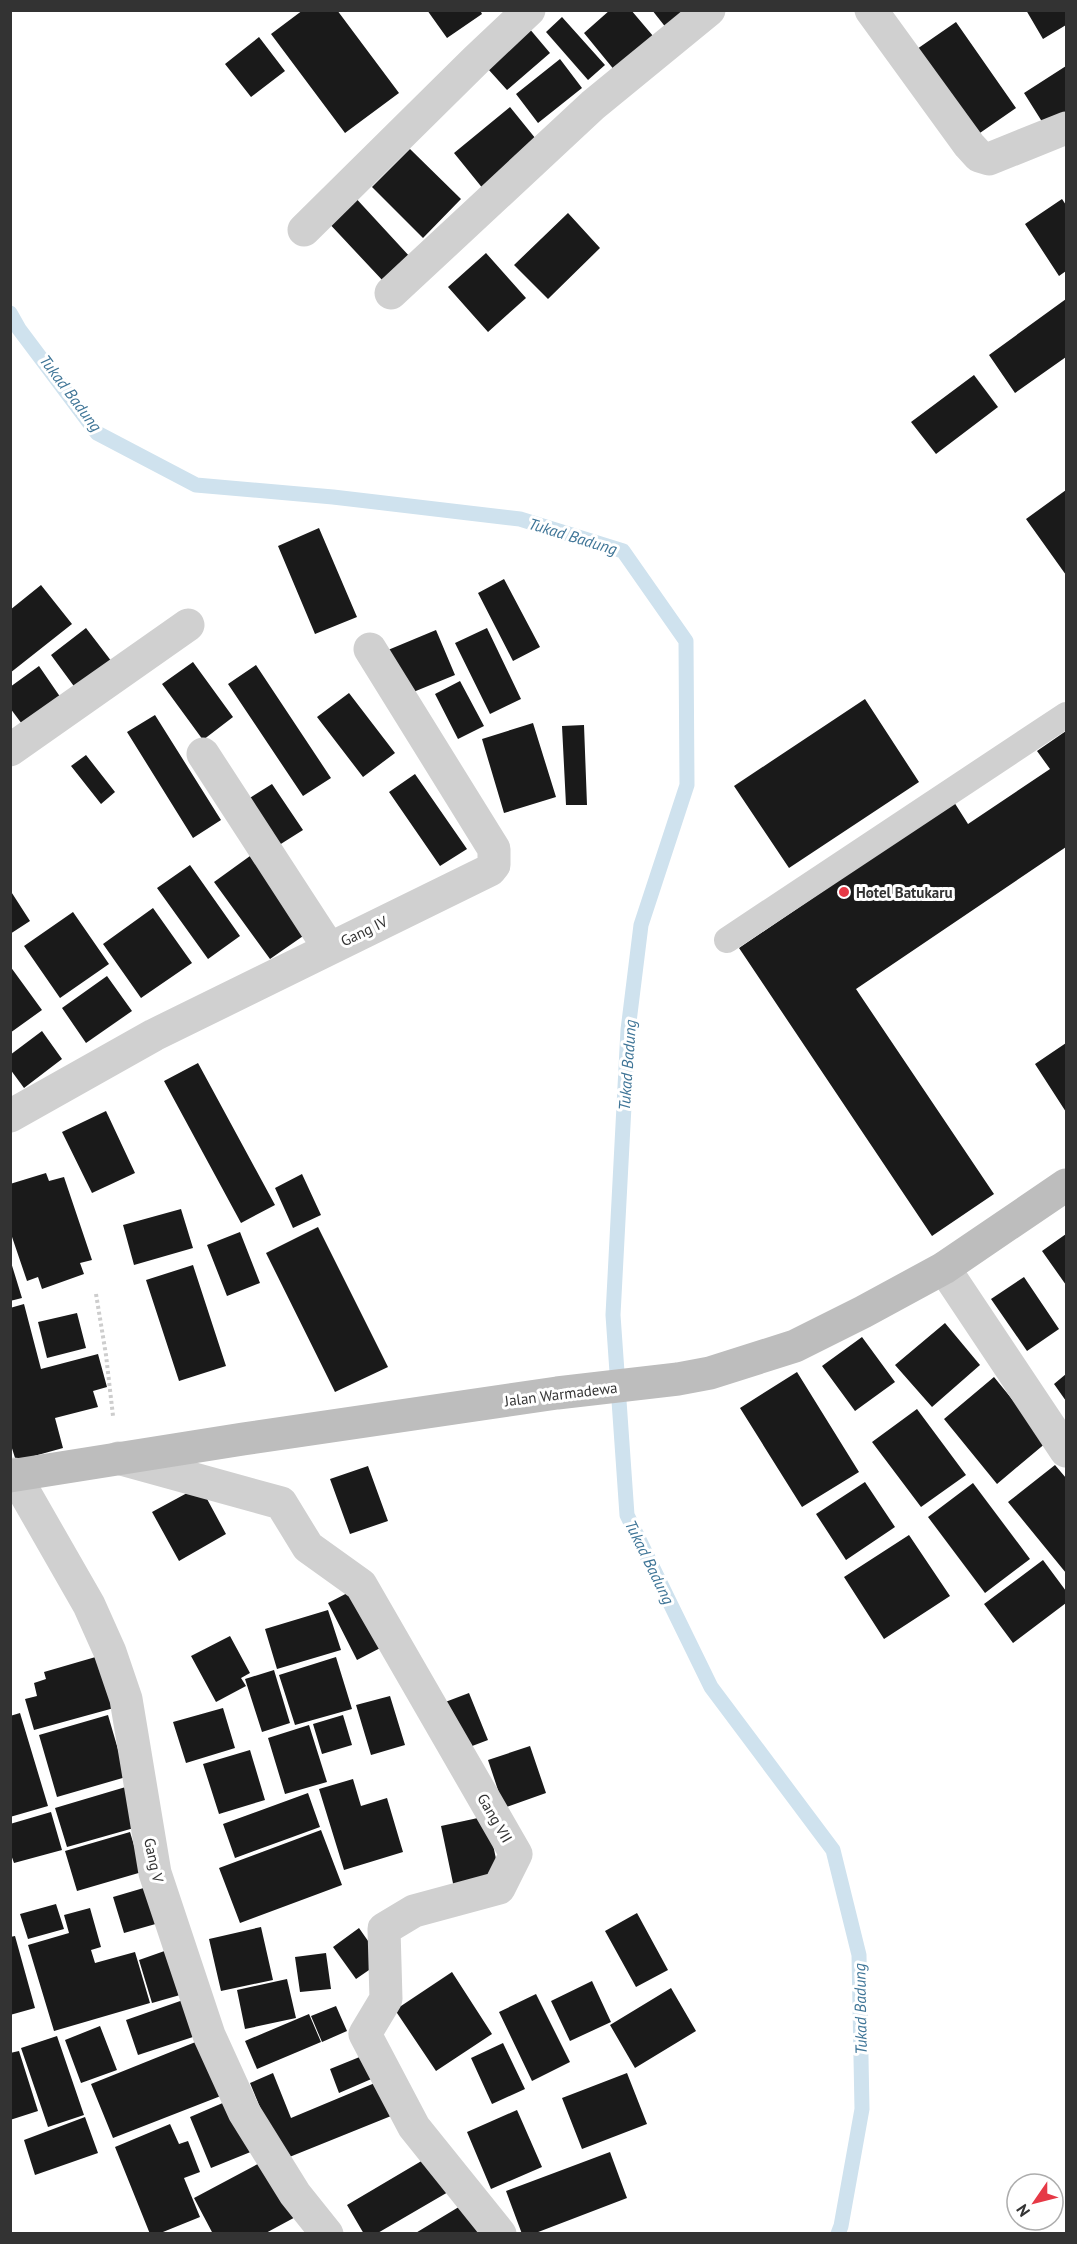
<svg xmlns="http://www.w3.org/2000/svg" width="1077" height="2244" font-family="'PT Sans',sans-serif">
<style>
.lines{fill:none;stroke-linecap:round;stroke-linejoin:round}
.stream{stroke:#cfe2ee;stroke-width:15}
.building{fill:#1a1a1a}
.path{stroke:#cdcdcd;stroke-width:4;stroke-dasharray:3 3;stroke-linecap:butt}
.lane{stroke:#d0d0d0;stroke-width:26}
.street{stroke:#d0d0d0;stroke-width:33}
.secondary{stroke:#bdbdbd;stroke-width:33}
.poi-dot{fill:#e63946;stroke:#fff;stroke-width:2}
.labels{text-anchor:middle;dominant-baseline:central;stroke-width:6;stroke-linejoin:round;paint-order:stroke}
.poi-label{font-size:15px;font-weight:bold;fill:#333;stroke:#fff;text-anchor:start}
.street-label{font-size:15px;fill:#333;stroke:#fff}
.water-label{font-size:16px;font-style:italic;fill:#3f7597;stroke:#fff}
</style>
<rect width="100%" height="100%" fill="#fff"/>
<g class="lines">
<path class="stream" d="M10 313 19 329 97 433 196 485 333 497 520 519 623 551 686 641 687 785 641 925 628 1030 613 1315 627 1515 711 1687 833 1850 859 1955 862 2109 841 2226 838 2234"/>
</g>
<path class="building" d="M303 10H337L399 93 345 133 271 34Z
M427 10H480L482 14 447 38Z
M610 10H631L659 43 620 77 584 33Z
M652 10H690L667 29Z
M1026 10H1066V25L1043 39Z
M562 17 605 65 588 80 546 32Z
M523 21 550 53 507 90 479 59Z
M956 22 1016 108 977 135 917 49Z
M259 37 285 71 251 97 225 64Z
M560 59 582 88 538 123 516 94Z
M1066 66V115L1046 128 1024 93Z
M510 107 540 144 484 190 454 153Z
M410 149 461 199 423 238 372 187Z
M352 194 411 258 384 282 325 219Z
M1062 199 1066 205V271L1059 276 1025 224Z
M568 213 600 248 548 299 514 265Z
M486 253 526 298 488 332 448 287Z
M1066 299V357L1015 393 989 355Z
M974 375 998 407 936 454 911 422Z
M1066 490V575L1026 519Z
M319 528 357 617 315 634 278 546Z
M504 579 540 647 513 661 478 593Z
M41 585 72 624 10 673V610Z
M86 628 112 662 76 689 51 655Z
M487 628 521 699 490 714 455 643Z
M436 630 455 675 406 695 388 650Z
M193 662 233 717 203 740 162 684Z
M256 665 331 778 303 796 228 684Z
M39 666 63 701 25 728 10 708V687Z
M460 681 484 726 458 739 435 694Z
M349 693 395 753 363 777 317 717Z
M865 699 919 782 789 868 734 786Z
M155 715 221 820 193 838 127 732Z
M533 723 556 797 504 813 482 739Z
M584 725 587 805H566L562 726Z
M1066 731V847L856 989 994 1194 932 1236 739 948 954 802 968 824 1050 769 1037 751Z
M86 755 115 792 101 804 71 766Z
M415 774 467 849 440 866 389 792Z
M272 784 303 830 276 847 245 801Z
M250 856 306 934 270 959 214 882Z
M190 865 240 936 208 959 157 888Z
M10 890 30 921 10 934Z
M153 908 192 963 141 998 103 944Z
M73 912 109 964 60 998 24 946Z
M10 966 42 1010 10 1033Z
M107 976 132 1011 86 1043 62 1008Z
M42 1031 62 1059 24 1088 10 1069V1055Z
M1066 1043V1112L1035 1064Z
M198 1063 275 1205 241 1223 164 1081Z
M106 1111 135 1173 92 1193 62 1132Z
M46 1173 49 1181 64 1177 92 1260 80 1263 84 1274 42 1289 38 1277 27 1281 10 1231V1184Z
M302 1174 321 1215 293 1228 275 1188Z
M181 1209 193 1248 134 1265 123 1225Z
M318 1227 388 1367 335 1392 266 1253Z
M240 1232 260 1283 227 1296 207 1245Z
M1066 1234V1285L1042 1251Z
M10 1259 22 1298 10 1301Z
M193 1265 226 1366 179 1381 146 1280Z
M1024 1277 1059 1329 1027 1351 991 1299Z
M24 1304 41 1369 98 1354 107 1387 93 1391 98 1407 55 1418 63 1448 16 1461 10 1442V1308Z
M77 1313 86 1348 47 1358 38 1322Z
M945 1323 980 1365 932 1407 895 1365Z
M862 1337 895 1382 855 1411 822 1366Z
M797 1372 859 1472 802 1507 740 1408Z
M1066 1374V1401L1054 1384Z
M994 1377 1047 1442 997 1484 944 1419Z
M917 1409 966 1475 921 1507 872 1442Z
M1055 1465 1066 1478V1573L1008 1502Z
M368 1466 388 1521 350 1534 330 1479Z
M865 1482 895 1527 846 1560 816 1514Z
M973 1483 1030 1559 985 1593 928 1517Z
M200 1486 226 1534 179 1561 152 1512Z
M909 1535 950 1596 884 1639 844 1577Z
M1043 1560 1066 1591V1603L1013 1643 984 1604Z
M359 1587 388 1644 357 1660 328 1603Z
M328 1610 341 1650 277 1669 265 1629Z
M230 1636 250 1673 241 1678 246 1686 216 1702 191 1656Z
M99 1656 114 1708 34 1730 25 1699 37 1696 34 1683 46 1679 44 1672Z
M336 1657 352 1709 295 1725 279 1675Z
M274 1670 290 1723 262 1732 245 1679Z
M469 1693 488 1740 459 1751 440 1704Z
M390 1696 405 1745 371 1755 356 1705Z
M223 1708 235 1748 186 1763 173 1722Z
M20 1713 48 1806 10 1817V1716Z
M108 1715 126 1777 57 1797 39 1735Z
M343 1715 352 1745 322 1754 313 1724Z
M309 1725 327 1782 285 1794 268 1738Z
M530 1746 546 1793 504 1808 488 1760Z
M250 1750 265 1800 219 1814 203 1764Z
M353 1779 361 1806 387 1798 403 1852 344 1870 319 1789Z
M129 1786 141 1826 67 1847 55 1808Z
M308 1793 320 1827 235 1858 223 1824Z
M51 1812 62 1850 14 1863 10 1852V1824Z
M487 1816 500 1878 454 1888 441 1826Z
M321 1830 342 1885 240 1923 219 1868Z
M130 1832 142 1872 77 1891 65 1851Z
M147 1887 159 1923 124 1933 113 1897Z
M56 1904 64 1929 28 1939 20 1914Z
M90 1908 101 1947 91 1950 95 1963 135 1952 150 2003 54 2031 28 1945 69 1933 64 1915Z
M637 1913 668 1970 636 1987 605 1931Z
M261 1927 273 1980 221 1991 209 1939Z
M359 1928 382 1961 356 1979 333 1947Z
M15 1936 35 2008 10 2015V1937Z
M173 1948 187 1993 152 2003 139 1960Z
M326 1953 331 1989 300 1992 295 1957Z
M452 1972 492 2034 436 2071 395 2010Z
M287 1979 296 2018 245 2029 237 1990Z
M592 1981 611 2022 570 2041 551 2001Z
M671 1988 696 2031 635 2068 610 2025Z
M536 1994 570 2062 532 2081 499 2012Z
M186 1999 199 2035 138 2055 126 2020Z
M336 2006 347 2031 322 2042 311 2016Z
M309 2014 321 2042 257 2069 245 2041Z
M100 2026 117 2070 81 2083 65 2040Z
M57 2036 84 2115 48 2127 21 2048Z
M208 2037 231 2092 113 2138 91 2084Z
M503 2043 525 2089 492 2104 471 2058Z
M19 2051 38 2111 10 2120V2053Z
M367 2054 376 2077 339 2093 330 2069Z
M273 2073 291 2118 382 2080 396 2114 282 2160 250 2083Z
M627 2073 647 2124 582 2149 562 2098Z
M232 2099 253 2151 211 2168 190 2117Z
M517 2110 542 2167 491 2189 467 2132Z
M85 2117 98 2153 35 2175 24 2140Z
M170 2124 179 2144 188 2141 200 2172 184 2178 200 2217 158 2234H150L115 2147Z
M610 2152 627 2198 533 2234H522L506 2191Z
M435 2153 455 2188 376 2234H364L347 2205Z
M271 2157 301 2214 264 2234H213L194 2198Z
M472 2199 493 2234H414Z"/>
<g class="lines">
<path class="path" d="M96 1294 106 1355 113 1416"/>
<path class="lane" d="M727 940 1066 715"/>
<path class="street" d="M871 10 969 145 979 156 989 159 1066 128
M304 230 476 60 529 10
M391 293 593 105 709 10
M10 750 188 625
M203 754 329 948
M10 1116 154 1035 490 870 494 865V849L370 649
M944 1268 1066 1451
M118 1458 281 1503 308 1547 361 1585 516 1854 499 1888 414 1911 384 1929 386 1999 365 2034 414 2127 500 2234
M14 1474 89 1605 110 1652 126 1699 155 1873 209 2035 244 2112 295 2194 327 2234"/>
<path class="secondary" d="M10 1476 243 1439 557 1393 678 1379 710 1373 795 1346 863 1312 944 1268 1066 1185"/>
</g>
<circle class="poi-dot" cx="844" cy="892" r="6"/>
<g class="labels">
<g class="poi-label">
<text x="856" y="892">Hotel Batukaru</text>
</g>
<g class="street-label">
<text transform="translate(364 931) rotate(-26)">Gang IV</text>
<text transform="translate(561 1394) rotate(-7)">Jalan Warmadewa</text>
<text transform="translate(495 1818) rotate(60)">Gang VII</text>
<text transform="translate(154 1860) rotate(78)">Gang V</text>
</g>
<g class="water-label">
<text transform="translate(71 393) rotate(53)">Tukad Badung</text>
<text transform="translate(573 536) rotate(17)">Tukad Badung</text>
<text transform="translate(627 1065) rotate(-86)">Tukad Badung</text>
<text transform="translate(650 1562) rotate(64)">Tukad Badung</text>
<text transform="translate(860 2009) rotate(-91)">Tukad Badung</text>
</g>
</g>
<rect width="1077" height="2244" fill="none" stroke="#333333" stroke-width="24"/>
<g transform="translate(1035 2202) rotate(235)"><circle r="28" fill="#ffffff" stroke="#adadad" stroke-width="1.5"/>
<path d="M0-4.5L10 22L0 15L-10 22Z" fill="#e63946"/>
<text y="-9" font-size="16" font-weight="bold" text-anchor="middle" fill="#333333">N</text>
</g>
</svg>
